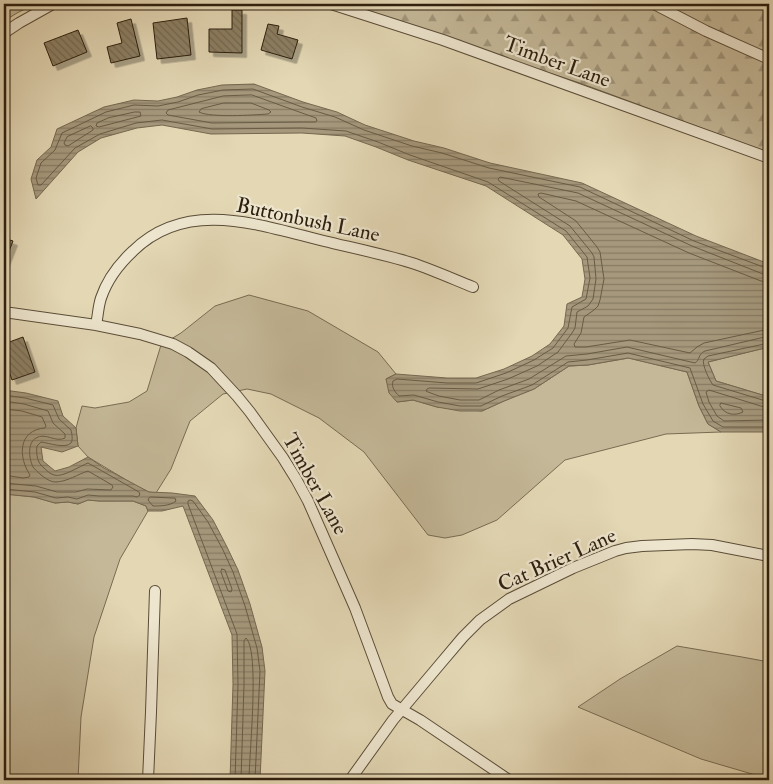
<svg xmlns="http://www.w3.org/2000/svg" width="773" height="784" font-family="'IM FELL Double Pica',serif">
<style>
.green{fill:#c4b898;stroke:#786c53}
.forest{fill:url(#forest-firs);stroke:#786c53}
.water{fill:url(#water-rules);stroke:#756850}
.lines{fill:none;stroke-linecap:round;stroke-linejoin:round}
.shore{stroke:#695c45;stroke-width:1}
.building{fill:url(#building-back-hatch);stroke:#2d1f0e;filter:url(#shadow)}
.street-casing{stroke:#5a4d38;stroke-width:12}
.street{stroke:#ede5ce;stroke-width:10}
.labels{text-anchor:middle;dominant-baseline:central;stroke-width:4.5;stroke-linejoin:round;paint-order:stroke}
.street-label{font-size:21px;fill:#2d1f0e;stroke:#ede5ce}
</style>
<defs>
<pattern id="forest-firs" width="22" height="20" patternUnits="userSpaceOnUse" patternTransform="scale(1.25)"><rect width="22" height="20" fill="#c4b898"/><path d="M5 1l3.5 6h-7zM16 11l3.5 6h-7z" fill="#a0957a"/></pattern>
<pattern id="water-rules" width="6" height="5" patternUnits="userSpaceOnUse" patternTransform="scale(1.25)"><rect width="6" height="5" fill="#a5987c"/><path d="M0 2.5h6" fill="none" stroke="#877b64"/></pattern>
<pattern id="building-back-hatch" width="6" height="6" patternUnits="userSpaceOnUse" patternTransform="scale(1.25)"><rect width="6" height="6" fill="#8c7f64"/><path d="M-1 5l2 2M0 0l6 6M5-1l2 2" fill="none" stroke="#736751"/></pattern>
<filter id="shadow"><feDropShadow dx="4.5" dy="4.5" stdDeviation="0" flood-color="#0004"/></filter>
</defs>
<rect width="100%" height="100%" fill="#e3d7b4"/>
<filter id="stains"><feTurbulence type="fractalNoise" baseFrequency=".004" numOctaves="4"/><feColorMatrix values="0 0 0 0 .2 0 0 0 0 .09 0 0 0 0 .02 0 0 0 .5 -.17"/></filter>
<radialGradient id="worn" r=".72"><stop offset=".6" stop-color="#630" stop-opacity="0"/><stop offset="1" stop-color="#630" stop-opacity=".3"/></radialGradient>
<path class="green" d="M249 295 308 311 378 352 396 374 386 379 397 402 413 400 437 407 482 411 504 401 534 389 569 366 588 365 629 358 687 372 699 406 708 424 721 432 666 434 565 460 497 520 462 535 445 538 428 535 364 452 319 418 271 394 247 389 223 394 190 421 171 469 156 493 149 492 138 487 88 457 78 446 76 428 82 406 95 408 129 402 147 391 161 345 181 333 215 306Z
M769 347V397L716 381 708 362Z
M6 494 34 497 55 503 68 502 78 504 88 500 99 501H133L146 506 148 511 120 559 94 637 81 717 78 780H4V504Z
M677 646 742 657 769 662V779L701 759 578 707 620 679Z"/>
<path class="forest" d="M4 4H35L17 13 4 21Z
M340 4H769V153L580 83Z"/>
<path class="water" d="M254 84 303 102 337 112 365 125 414 141 444 148 490 163 582 183 696 236 769 264V347L708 362 716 381 769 397V432H721L708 424 699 406 687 372 628 358 588 365 569 366 534 389 504 401 482 411H460L437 407 413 400 397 402 389 393 386 379 396 374 447 378H476L504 369 532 356 550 344 564 326 567 304 582 297 585 279 582 259 563 235 486 186 408 160 376 147 345 136 302 133 211 134 162 125 137 128 101 138 78 152 36 199 31 179 37 160 51 147 57 129 104 107 134 100 158 101 177 97 197 90 222 85Z
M4 390 26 393 58 401 63 416 76 428 78 446 62 452 41 447 43 461 55 471 69 467 88 457 104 468 149 492 172 493 195 496 213 520 227 547 238 570 250 604 262 647 265 671 260 780H230L233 684 232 635 183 506 162 511H148L146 506 133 501H99L88 500 78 504 68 502 55 503 34 497 4 494Z"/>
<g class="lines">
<path class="shore" d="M252 95 316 118 317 121 315 122H302L212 123 168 115 166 113 168 110 223 96Z
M224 103H251L269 110 271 112 268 114C253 115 211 118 199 112L201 109Z
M135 112H140L141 116 99 127 96 126 97 123 108 118Z
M91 126 93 128V130L68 146 65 145 64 143 67 137Z
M769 269 766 268 694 241 580 187 489 168 442 153 412 146 364 130 335 117 302 107 253 89 223 90 198 95 178 102 158 106 134 105 106 112 62 133 55 150 41 163 36 178 38 185H41L75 148 100 134 136 123 162 120 212 129 302 128 346 131 378 142 410 155 488 182 566 231 587 257 590 278 586 299 572 307 568 328 553 348 534 360 506 373 476 383H447L397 379 393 381C391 387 395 392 399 396L414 395 438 402 460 406H481L502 396 532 385 568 362 587 360 628 353 690 368 703 404 713 421 723 427H769
M769 275 763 274 692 246 578 193 500 177 498 179 499 181 570 226 592 253 594 257 596 279 593 299 588 306 577 312 575 328 572 333 558 352 537 366 508 379 478 389 429 388 427 389 426 391 428 392 439 396 460 400H479L499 390 529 379 566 356 587 354 627 347 695 363C700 360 698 354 705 351L769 336
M769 282 761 281 689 253 576 201 541 193 538 194 539 197 576 221 597 247 600 252 604 279 600 300 598 306 594 310 584 317 581 333 574 344 575 347H586L630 340 690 353 697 347 704 343 769 329
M769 343 708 356C707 357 705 358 704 359 701 364 710 381 713 385L769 402
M4 395 25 398 53 405 59 419 71 430C72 434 73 440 71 443 65 449 49 443 41 442L37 446C36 454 37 463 44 468 46 470 50 474 54 475 62 478 80 466 88 463L139 492 140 495 137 497 133 496H99L88 495 77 499 68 497 56 498 35 492 4 489
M4 401 24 404 48 411 53 423 65 434V438C56 443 45 432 36 438 27 443 29 459 33 467 37 472 48 482 55 482 67 482 78 474 88 471L112 485 113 487 111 490 87 489 76 492H57L36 486 4 483
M721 403 741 408 743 412C735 416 725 415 720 406Z
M769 408 764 407 709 390 706 392 709 402 717 416 724 421 769 420
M4 409 22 411 42 417 46 426 45 428C18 430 18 457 30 475L29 477 23 478 4 475
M151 497 172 498H175L176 501C170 506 160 506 153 506L148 500 149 498Z
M222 569 225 570 232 589 231 592 228 591 221 572Z
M235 780 238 684 237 634 188 504V501L190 500 193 501 208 522 223 550 233 572 245 606 257 648 260 671 255 780
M241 780 244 685V641L246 638C260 651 249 756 249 780"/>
</g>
<path class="building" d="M232 10H242V53L209 52V29H232Z
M187 18 191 55 157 59 153 23Z
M131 19 140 56 111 63 107 47 122 43 117 23Z
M268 24 279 26 277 34 298 40 292 59 261 50Z
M78 30 87 52 53 66 44 43Z
M4 238 13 241 4 264Z
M23 337 35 372 12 380 7 366 4 367V344Z"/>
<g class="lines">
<defs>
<path id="street" d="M331 4 443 40 769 158
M654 4 706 31 769 59
M4 33 19 23 53 4
M4 312 96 325 140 334 173 344 188 352 211 368 237 396 250 412 283 458 296 479 308 501 355 608 388 697 392 704 420 720 509 780
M96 325C98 316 98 307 101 298 107 280 119 264 133 251 187 198 259 225 324 241 353 248 383 254 412 263 433 270 453 279 473 287
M148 780 151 712 155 591
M350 780 393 720 441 663 463 637 480 620 509 599 573 568 615 551 626 548 642 546 692 544 712 545 769 556"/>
</defs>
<use href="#street" class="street-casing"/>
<use href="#street" class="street"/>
</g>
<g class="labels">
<g class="street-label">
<text transform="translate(557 62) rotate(20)">Timber Lane</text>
<text transform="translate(308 220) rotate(12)">Buttonbush Lane</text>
<text transform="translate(315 484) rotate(61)">Timber Lane</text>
<text transform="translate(557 560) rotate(-24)">Cat Brier Lane</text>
</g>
</g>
<rect width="773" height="784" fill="none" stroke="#e3d7b4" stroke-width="20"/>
<rect x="5" y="5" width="763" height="774" fill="none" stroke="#2d1f0e" stroke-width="2.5"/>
<rect x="10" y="10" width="753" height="764" fill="none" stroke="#2d1f0e"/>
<rect width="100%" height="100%" filter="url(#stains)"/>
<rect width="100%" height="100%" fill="url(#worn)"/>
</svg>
